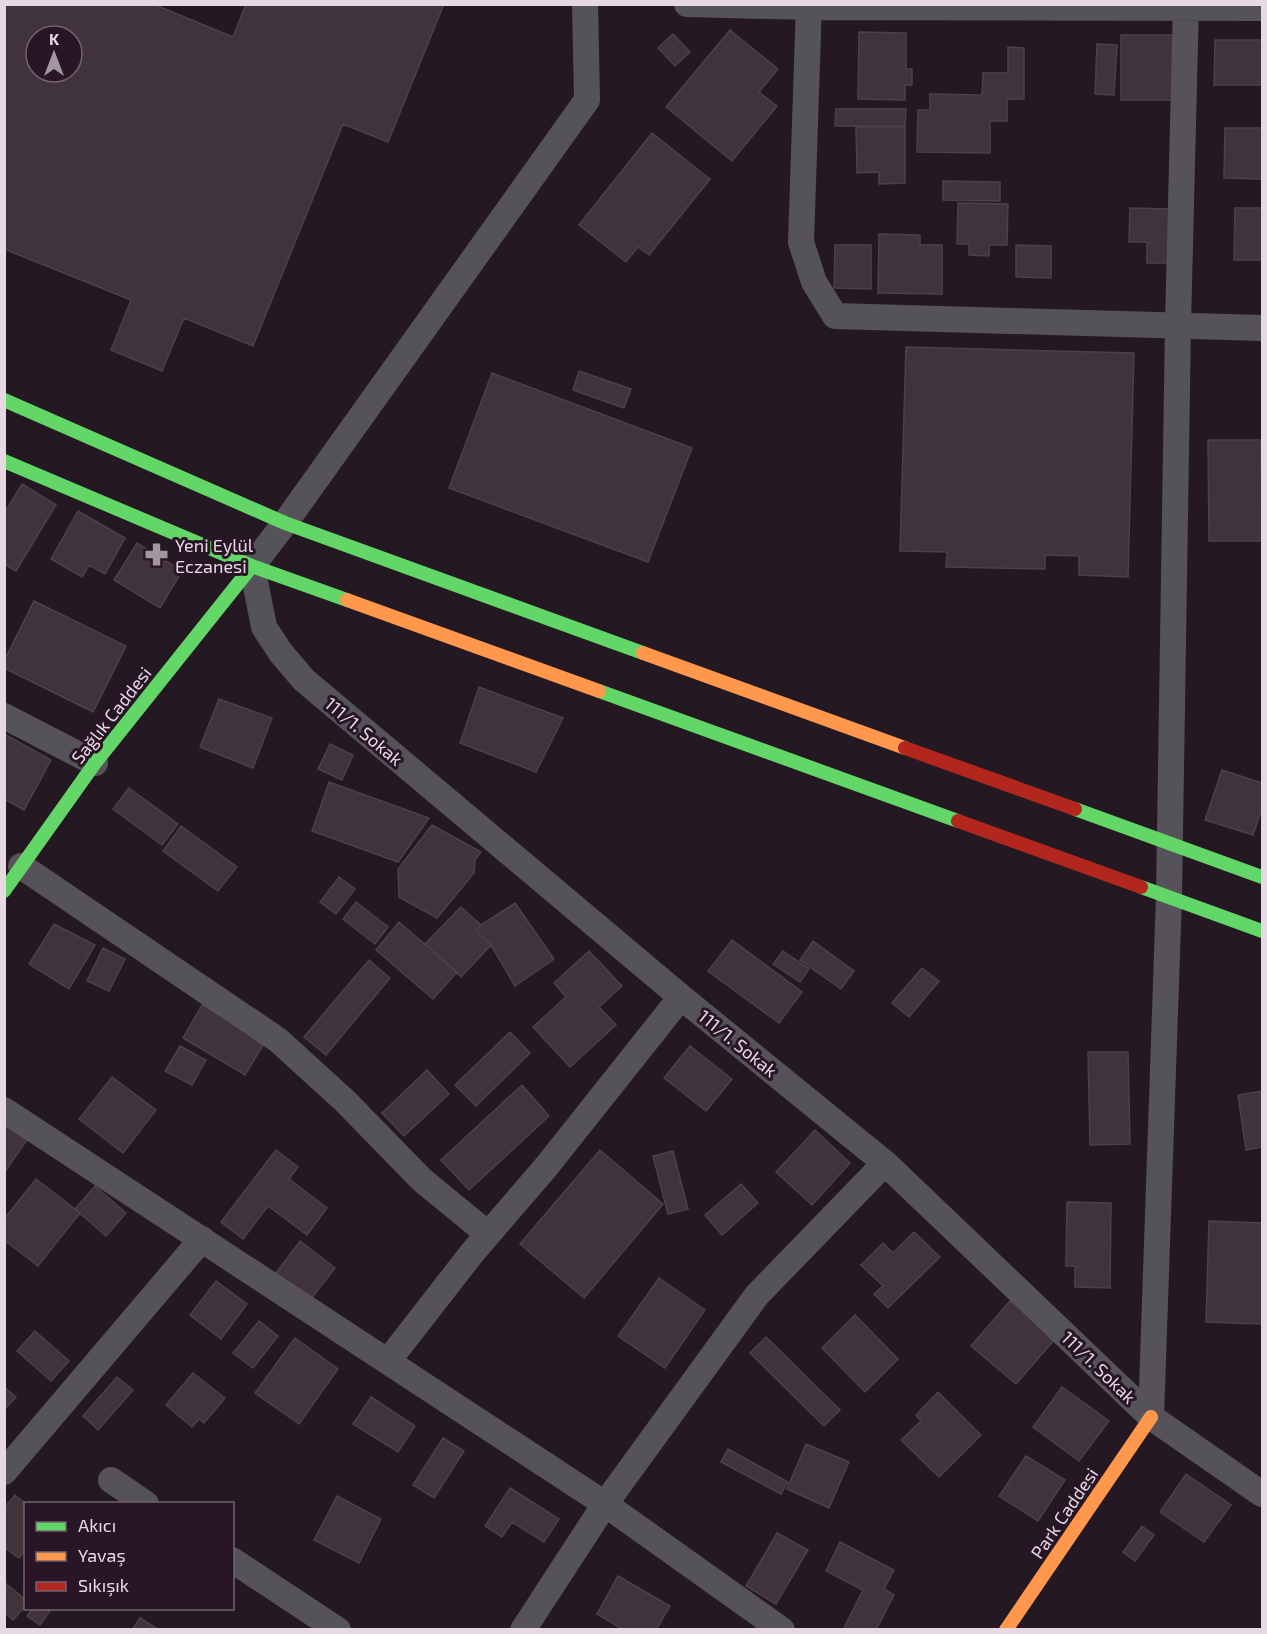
<svg xmlns="http://www.w3.org/2000/svg" width="1267" height="1634" font-family="'Exo 2',sans-serif">
<style>
.building{fill:#41333b;stroke:#4b4146;stroke-width:1.5;fill-rule:evenodd}
.lines{fill:none;stroke-linecap:round;stroke-linejoin:round}
.street{stroke:#565259;stroke-width:26}
.fast{stroke:#63d668;stroke-width:14}
.slow{stroke:#ff974d;stroke-width:14}
.jam{stroke:#b3261e;stroke-width:14}
.labels{text-anchor:middle;dominant-baseline:central;stroke-width:6;stroke-linejoin:round;paint-order:stroke}
.poi-label{font-size:18px;fill:#e6d9e4;stroke:#281526;text-anchor:start}
.street-label{font-size:18px;fill:#e6d9e4;stroke:#281526}
</style>
<rect width="100%" height="100%" fill="#241922"/>
<path class="building" d="M4 4H153L233 37 246 4H444L388 142 343 124 253 346 184 318 162 371 111 350 131 300 4 249ZM36 36H72V72H36Z
M730 30 778 69 759 92 777 106 732 161 666 107Z
M859 32 906 33V69H912V85H905V100L858 99Z
M673 34 690 52 675 66 658 48Z
M1121 35H1175V100H1121Z
M1215 40H1262V85H1214Z
M1097 44 1117 45 1114 95 1095 94Z
M1008 47 1024 48V99H1007V121H990V153L917 152 918 110H930V94L982 95 983 73H1008Z
M836 109H906L905 126H835Z
M856 127H905V183L879 184V172L857 173Z
M1225 128H1262V179L1224 178Z
M652 133 710 179 649 255 638 247 626 262 579 225Z
M943 181 1000 182V201L943 200Z
M958 203 1008 204 1007 245H989V256L969 255V244H957Z
M1130 208 1172 209 1171 263H1147V242H1129Z
M1235 208H1262V260H1234Z
M879 234 920 235V245H942V294L878 293Z
M835 245H871V289L834 288Z
M1016 245 1051 246V278L1016 277Z
M906 347 1134 353 1128 577 1079 575V556L1045 555V569L946 567 947 552 900 551Z
M579 371 631 389 624 408 573 390Z
M492 373 692 448 648 562 449 488Z
M1208 440H1261L1262 541H1209Z
M22 484 56 505 16 571 4 564V514Z
M78 511 125 538 105 574 89 565 82 577 51 559Z
M137 543 182 571 160 608 114 580Z
M34 601 126 646 93 712 4 668V661Z
M479 687 563 718 536 772 460 743Z
M219 699 272 718 253 768 200 747Z
M4 734 51 760 24 810 4 799Z
M330 744 353 755 342 780 318 769Z
M1222 770 1262 783V808L1253 835 1205 820Z
M329 782 429 818 398 862 312 831Z
M129 788 178 824 162 845 113 809Z
M432 825 481 852 475 860 474 873 437 918 399 897 398 869Z
M181 826 237 867 218 891 163 851Z
M339 877 355 889 336 914 320 902Z
M356 902 388 927 375 944 343 919Z
M515 903 554 959 515 986 491 945 476 931 481 925Z
M461 907 481 925 476 931 491 945 461 977 425 944Z
M399 922 457 972 433 999 376 950Z
M54 924 95 945 69 989 29 964Z
M732 940 802 992 779 1023 708 971Z
M813 941 854 971 841 989 800 960Z
M103 948 125 959 109 991 87 981Z
M589 951 622 986 599 1007 616 1025 570 1067 533 1027 566 997 554 983Z
M783 951 809 969 800 982 773 964Z
M369 960 390 978 326 1055 304 1037Z
M922 968 939 981 909 1017 892 1003Z
M202 1005 265 1042 245 1075 183 1038Z
M510 1032 530 1053 476 1106 455 1085Z
M180 1046 206 1060 192 1085 165 1071Z
M690 1046 732 1079 706 1111 664 1078Z
M1088 1052H1128L1130 1144 1090 1145Z
M427 1070 449 1094 404 1136 382 1113Z
M112 1077 156 1110 123 1153 79 1119Z
M522 1085 549 1116 469 1190 441 1160Z
M1262 1091V1147L1246 1150 1238 1095Z
M4 1124 27 1140 4 1173Z
M815 1130 850 1163 812 1205 776 1172Z
M276 1150 298 1167 289 1179 327 1208 307 1235 268 1206 243 1239 221 1222Z
M600 1150 663 1204 584 1298 520 1244Z
M673 1151 688 1209 668 1214 653 1156Z
M36 1179 80 1213 38 1266 4 1240V1219Z
M741 1184 758 1203 722 1235 705 1215Z
M95 1186 126 1213 106 1236 75 1209Z
M1067 1202 1111 1203 1110 1288 1075 1287V1266H1066Z
M1209 1221 1262 1223V1324L1206 1322Z
M914 1232 940 1257 888 1308 874 1294 883 1286 861 1265 883 1243 893 1253Z
M300 1241 335 1268 311 1299 276 1273Z
M659 1278 705 1310 665 1368 618 1336Z
M216 1281 247 1304 221 1339 190 1315Z
M1010 1301 1055 1339 1016 1384 971 1346Z
M855 1315 898 1359 865 1392 822 1348Z
M259 1321 278 1336 253 1368 233 1353Z
M35 1331 69 1361 51 1381 17 1351Z
M766 1337 840 1410 824 1426 750 1353Z
M295 1338 338 1369 299 1424 255 1393Z
M193 1373 225 1398 204 1423 199 1419 192 1427 166 1405Z
M117 1377 133 1390 98 1430 83 1416Z
M4 1387 16 1397 4 1410Z
M1062 1387 1109 1421 1079 1461 1033 1427Z
M938 1392 981 1435 939 1477 901 1440 921 1421 916 1415Z
M371 1397 415 1426 398 1452 353 1424Z
M443 1438 464 1451 434 1498 413 1485Z
M806 1444 849 1462 829 1508 787 1489Z
M728 1449 788 1482 781 1494 721 1462Z
M1026 1456 1065 1480 1038 1521 999 1496Z
M1186 1474 1231 1505 1204 1542 1160 1512Z
M510 1488 559 1519 544 1542 512 1522 502 1537 485 1526Z
M15 1495 26 1504V1550L19 1558 4 1547V1508Z
M337 1496 381 1519 359 1563 314 1540Z
M1142 1526 1154 1535 1135 1561 1123 1552Z
M777 1533 808 1550 776 1604 746 1586Z
M840 1542 894 1570 884 1589 894 1595 876 1630H843L863 1590 826 1571Z
M618 1576 670 1606 656 1630H624L597 1614Z
M4 1582 26 1600V1605L13 1620 4 1612Z
M33 1608H52L40 1625 27 1616Z
M140 1618 156 1628 155 1630H132Z"/>
<g class="lines">
<path class="street" d="M585 4 587 100 285 523 252 566 264 627 281 653 304 680 681 997 885 1163 1151 1417 1262 1494
M687 4 809 7 1262 8
M809 4 801 242 814 282 835 316 1262 328
M4 716 95 763
M21 866 278 1040 345 1101 422 1180 488 1234
M4 1110 605 1504 782 1630
M388 1361 472 1253 546 1167 681 997
M1151 1417 1169 896 1178 324 1186 4
M4 1472 202 1239
M111 1480 146 1504
M232 1560 338 1630
M523 1630 605 1504 757 1295 885 1163"/>
<path class="fast" d="M4 400 285 523 643 653
M4 461 252 566 347 600
M599 691 958 821
M1075 809 1262 877
M1141 887 1262 931
M4 891 95 763 252 566"/>
<path class="slow" d="M347 600 599 691
M643 653 905 748
M1006 1630 1151 1417"/>
<path class="jam" d="M905 748 1075 809
M958 821 1141 887"/>
</g>
<defs>
<symbol id="pharmacy-bare" viewBox="-9 -9 18 18"><path d="M-2-6h4v4h4v4h-4v4h-4v-4h-4v-4h4Z" fill="#a296a0" stroke="#281526" stroke-width="2.5" paint-order="stroke"/></symbol>
</defs>
<g fill-rule="evenodd">
<use href="#pharmacy-bare" x="140" y="538" width="33" height="33"/>
</g>
<g class="labels">
<g class="poi-label">
<text x="175" y="545">Yeni Eylül<tspan x="175" dy="21">Eczanesi</tspan></text>
</g>
<g class="street-label">
<text transform="translate(111 715) rotate(-52)">Sağlık Caddesi</text>
<text transform="translate(364 731) rotate(40)">111/1. Sokak</text>
<text transform="translate(738 1043) rotate(39)">111/1. Sokak</text>
<text transform="translate(1099 1367) rotate(44)">111/1. Sokak</text>
<text transform="translate(1064 1513) rotate(-56)">Park Caddesi</text>
</g>
</g>
<rect width="1267" height="1634" fill="none" stroke="#e6d9e4" stroke-width="12"/>
<rect x="24" y="1502" width="210" height="108" fill="#281526" stroke="#746372" stroke-width="1.5"/>
<rect x="36" y="1522" width="30" height="9" fill="#63d668" stroke="#746372" stroke-width="1.5"/>
<text x="78" y="1532" font-size="18" fill="#e6d9e4">Akıcı</text>
<rect x="36" y="1552" width="30" height="9" fill="#ff974d" stroke="#746372" stroke-width="1.5"/>
<text x="78" y="1562" font-size="18" fill="#e6d9e4">Yavaş</text>
<rect x="36" y="1582" width="30" height="9" fill="#b3261e" stroke="#746372" stroke-width="1.5"/>
<text x="78" y="1592" font-size="18" fill="#e6d9e4">Sıkışık</text>
<g transform="translate(54 54)"><circle r="28" fill="#281526" stroke="#746372" stroke-width="1.5"/>
<path d="M0-4.5L10 22L0 15L-10 22Z" fill="#a296a0"/>
<text y="-9" font-size="16" font-weight="bold" text-anchor="middle" fill="#e6d9e4">K</text>
</g>
</svg>
